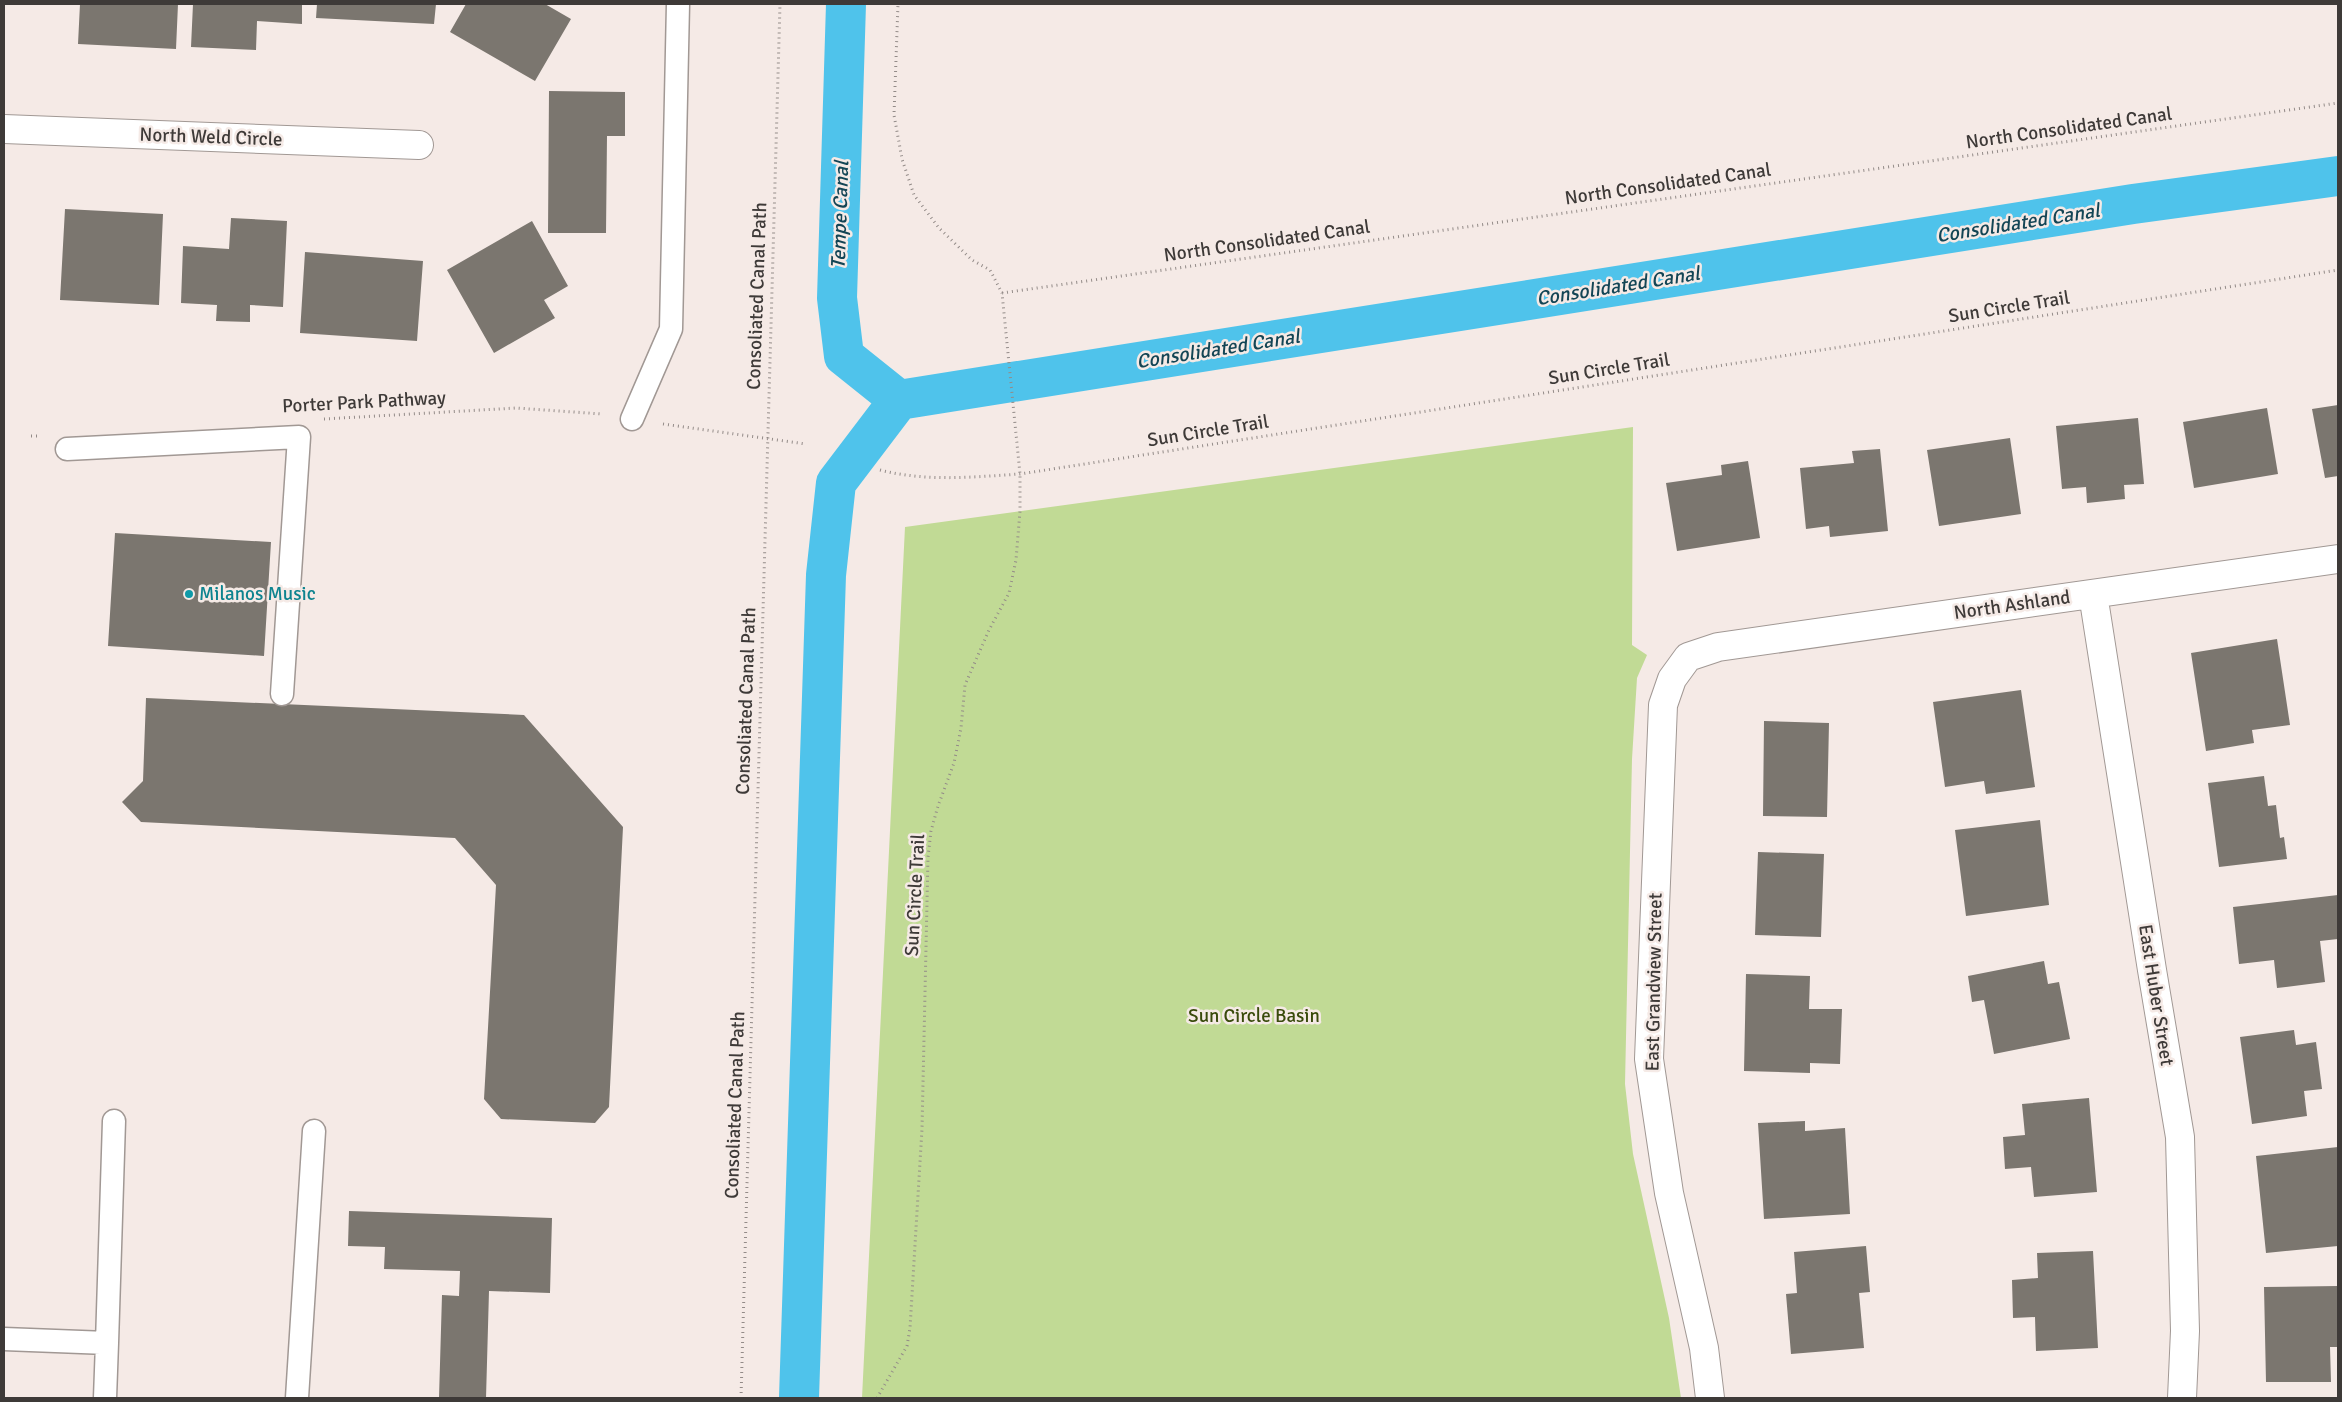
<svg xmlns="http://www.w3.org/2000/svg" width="2342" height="1402" font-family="Signika,sans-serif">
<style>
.green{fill:#c1da95}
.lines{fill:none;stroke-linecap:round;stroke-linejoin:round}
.canal{stroke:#4fc3eb;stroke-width:40}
.building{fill:#7b766f}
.lane-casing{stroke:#a19894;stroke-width:25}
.street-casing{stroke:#a19894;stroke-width:30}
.path{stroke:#938b88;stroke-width:3;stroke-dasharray:1 4;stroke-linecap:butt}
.lane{stroke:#fff;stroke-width:22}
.street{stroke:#fff;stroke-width:28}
.culture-dot{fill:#0f9aa8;stroke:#f5eae6;stroke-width:2}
.labels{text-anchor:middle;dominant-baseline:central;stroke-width:5;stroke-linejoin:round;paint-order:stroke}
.street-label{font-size:19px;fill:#3e3a38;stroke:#f5eae6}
.culture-label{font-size:19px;fill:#0d838f;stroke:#f5eae6;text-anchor:start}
.park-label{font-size:19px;fill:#394b0b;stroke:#f5eae6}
.water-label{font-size:20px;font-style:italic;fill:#134555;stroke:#f5eae6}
</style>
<rect width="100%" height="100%" fill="#f5eae6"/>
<path class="green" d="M1633 427 1632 645 1647 655 1637 678 1632 759 1625 1084 1633 1154 1669 1318 1681 1398H862L905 527Z"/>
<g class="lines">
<path class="canal" d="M846 4 837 298 844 356 899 400
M899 400 2133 204 2338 176
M799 1398 826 575 836 483 899 400"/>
</g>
<path class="building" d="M80 4H178L176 49 78 44Z
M193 4H302V24L257 21 256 50 191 47Z
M317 4H436L434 24 316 18Z
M466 4H545L571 19 535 81 450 32Z
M549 91 625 92V136H607L606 233H548Z
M65 209 163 214 159 305 60 300Z
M231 218 287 221 283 307 250 305V322L216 321 217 305 181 303 183 246 229 249Z
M532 221 568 286 544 300 555 318 494 353 447 270Z
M305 252 423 261 417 341 300 333Z
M2338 405V476L2325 478 2312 409Z
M2267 408 2278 474 2194 488 2183 422Z
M2138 418 2144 484 2124 485 2125 499 2087 503 2086 487 2062 489 2056 426Z
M2010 438 2021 514 1939 526 1927 450Z
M1880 449 1888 531 1830 537 1829 526 1806 529 1800 468 1854 463 1852 451Z
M1748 461 1760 538 1677 551 1666 483 1722 475 1721 465Z
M115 533 271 542 264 656 108 646Z
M2277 639 2290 725 2252 730 2254 743 2206 751 2191 653Z
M2021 690 2035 787 1986 794 1984 781 1945 787 1933 702Z
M146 698 524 715 623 827 609 1107 595 1123 501 1119 484 1099 496 885 455 838 141 822 122 802 143 781Z
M1764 721 1829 723 1827 817 1763 816Z
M2264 776 2268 806 2276 805 2280 838 2284 837 2287 859 2219 867 2208 783Z
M2040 820 2049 905 1966 916 1955 830Z
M1758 852 1824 854 1821 937 1755 935Z
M2338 895V939L2320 941 2325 982 2277 988 2274 960 2239 964 2233 907Z
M2044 961 2048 984 2059 982 2070 1039 1994 1054 1984 1000 1972 1002 1968 976Z
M1746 974 1810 976 1809 1009H1842L1840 1064 1810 1063V1073L1744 1071Z
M2294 1030 2296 1045 2316 1042 2322 1089 2304 1091 2307 1116 2252 1124 2240 1037Z
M2089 1098 2097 1192 2034 1197 2031 1167 2005 1169 2003 1137 2025 1135 2022 1104Z
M1805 1121V1131L1845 1128 1850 1214 1764 1219 1758 1123Z
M2338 1147V1246L2266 1253 2256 1156Z
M349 1211 552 1218 550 1293 489 1291 486 1398H439L442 1295 459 1296 460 1271 384 1269 385 1247 348 1246Z
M1866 1246 1870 1292 1859 1293 1864 1348 1791 1354 1786 1294 1797 1293 1794 1252Z
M2093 1251 2098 1348 2036 1351 2035 1317 2013 1318 2012 1280 2038 1278 2037 1253Z
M2338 1286V1347H2330L2331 1382H2266L2264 1287Z"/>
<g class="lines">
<defs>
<path id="lane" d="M632 419 671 329 678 4
M67 449 299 437 282 694
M4 1339 107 1343 105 1398
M107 1343 114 1121
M297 1398 314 1131"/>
<path id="street" d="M4 129 419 145
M2093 594 2152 970 2180 1137 2185 1331 2182 1398
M1710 1398 1704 1348 1669 1193 1649 1059 1663 705 1672 679 1688 657 1718 647 2338 559"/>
</defs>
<use href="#lane" class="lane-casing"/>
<use href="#street" class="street-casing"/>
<path class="path" d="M1002 293 2338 103
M324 419 516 408 602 414
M663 424 806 444
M31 436H39
M880 470C927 482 973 477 1020 474L2338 270
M741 1398 780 4
M877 1398 907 1346 910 1328 922 1129 928 857 931 831 938 806 954 763 961 728 965 685 989 630 1009 593 1016 560 1020 511V474L1002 293 990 270 972 260 939 228 914 195 902 159 894 115 898 4"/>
<use href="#lane" class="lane"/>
<use href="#street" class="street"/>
</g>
<circle class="culture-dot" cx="189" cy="594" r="5"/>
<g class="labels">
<g class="street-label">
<text transform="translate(2069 128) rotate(-8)">North Consolidated Canal</text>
<text transform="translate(211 137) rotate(2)">North Weld Circle</text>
<text transform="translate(1668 184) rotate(-8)">North Consolidated Canal</text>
<text transform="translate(1267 241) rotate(-8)">North Consolidated Canal</text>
<text transform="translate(757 296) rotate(-88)">Consoliated Canal Path</text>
<text transform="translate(2009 307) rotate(-9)">Sun Circle Trail</text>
<text transform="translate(1609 369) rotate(-9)">Sun Circle Trail</text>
<text transform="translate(364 402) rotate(-3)">Porter Park Pathway</text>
<text transform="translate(1208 431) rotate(-9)">Sun Circle Trail</text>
<text transform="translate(2012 605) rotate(-8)">North Ashland</text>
<text transform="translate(746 701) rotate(-88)">Consoliated Canal Path</text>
<text transform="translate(915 895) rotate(-87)">Sun Circle Trail</text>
<text transform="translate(1654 982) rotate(-89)">East Grandview Street</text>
<text transform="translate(2156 995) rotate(81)">East Huber Street</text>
<text transform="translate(735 1105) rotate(-88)">Consoliated Canal Path</text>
</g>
<g class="culture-label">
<text x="199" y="594">Milanos Music</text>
</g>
<g class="park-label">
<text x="1254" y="1016">Sun Circle Basin</text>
</g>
<g class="water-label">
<text transform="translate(840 215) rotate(-88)">Tempe Canal</text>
<text transform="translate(2018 223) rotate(-9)">Consolidated Canal</text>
<text transform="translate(1618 286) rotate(-9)">Consolidated Canal</text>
<text transform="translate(1218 349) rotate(-9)">Consolidated Canal</text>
</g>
</g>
<rect width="2342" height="1402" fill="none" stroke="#3e3a38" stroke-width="10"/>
</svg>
